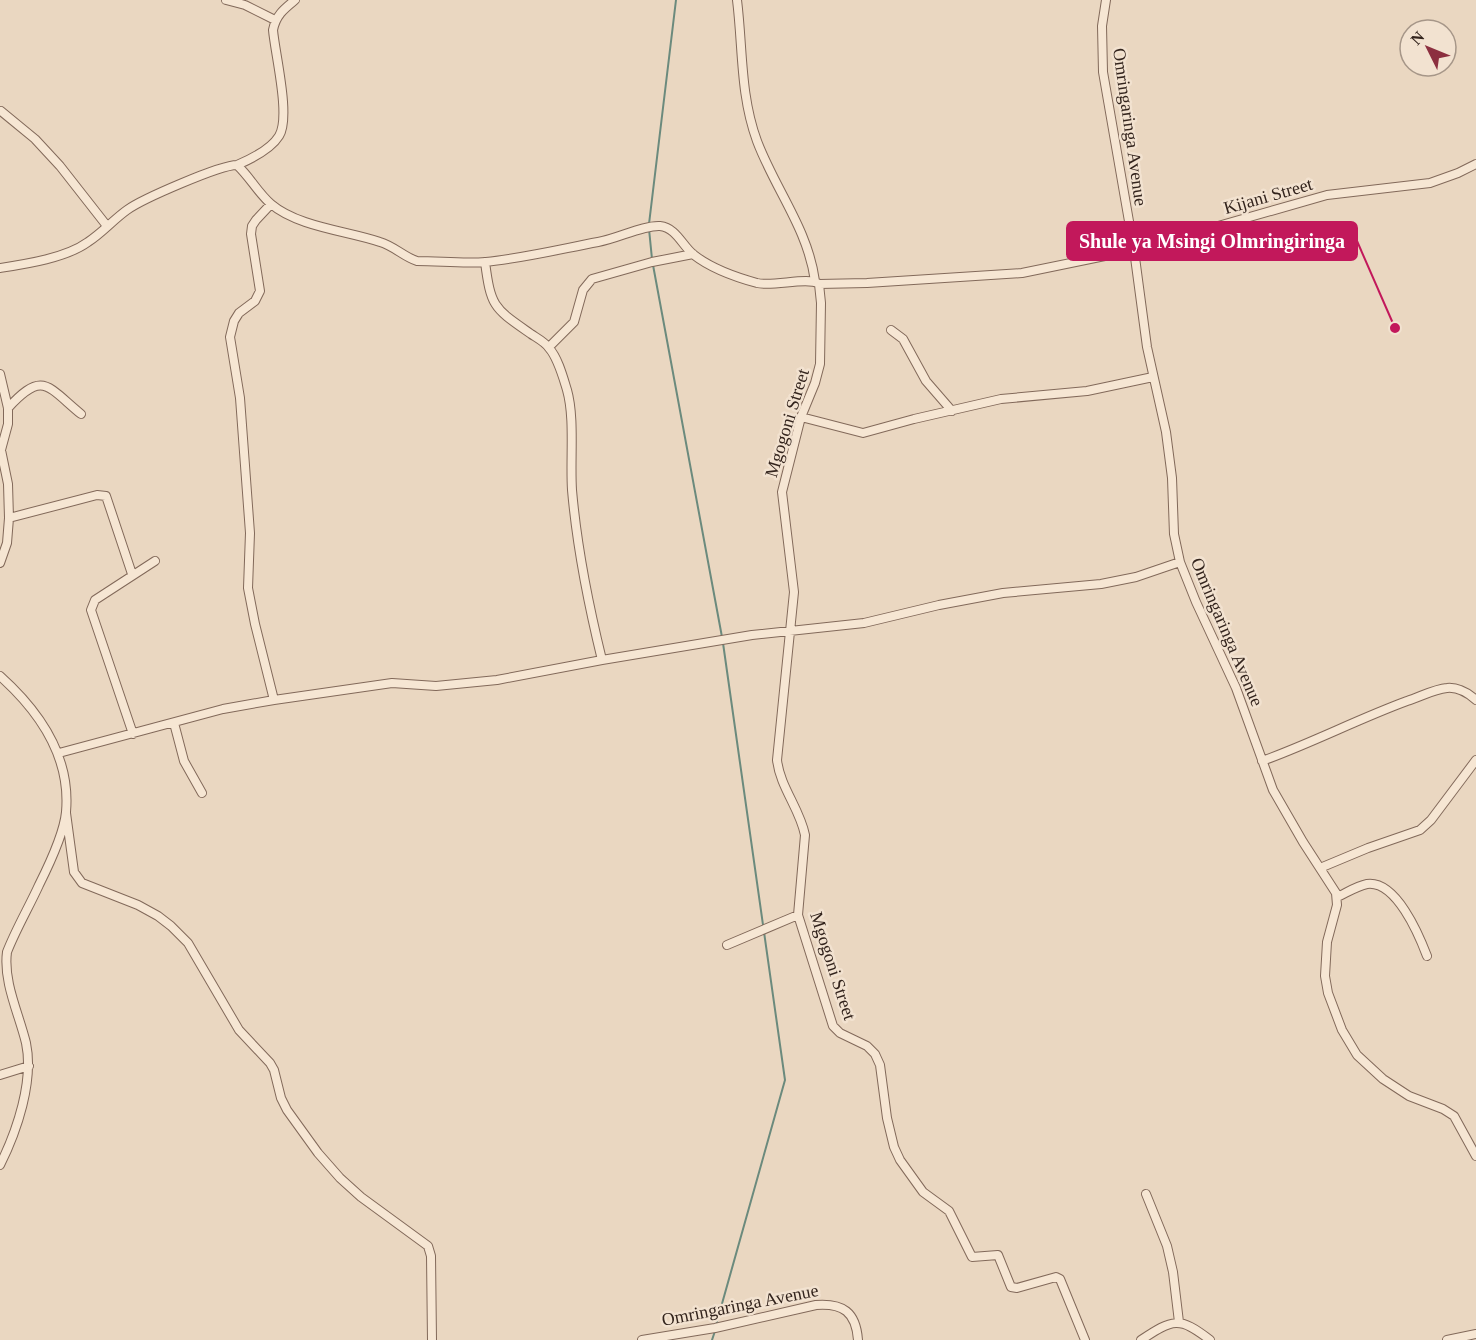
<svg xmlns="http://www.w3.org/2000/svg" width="1476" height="1340" font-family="Georgia,serif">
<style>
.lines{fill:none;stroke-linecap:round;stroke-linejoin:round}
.stream{stroke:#6b8a7d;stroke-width:2}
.street-casing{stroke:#82695a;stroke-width:10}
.street{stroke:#f6e6d3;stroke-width:8}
.labels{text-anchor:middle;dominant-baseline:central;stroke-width:5;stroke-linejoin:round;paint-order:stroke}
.street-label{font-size:18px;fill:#33241d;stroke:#f2e2d0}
.leader{fill:none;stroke:#c2185b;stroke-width:2}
.callout-dot{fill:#c2185b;stroke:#f2e2d0;stroke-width:2}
.callout{fill:#c2185b;stroke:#c2185b;stroke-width:2}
.callout-label{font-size:20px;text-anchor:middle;font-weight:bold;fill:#fff}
</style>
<rect width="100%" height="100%" fill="#ead7c1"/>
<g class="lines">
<path class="stream" d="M649 224 676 0
M649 229 652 259
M653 265 722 637
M716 1325 785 1080 723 643
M712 1340 715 1331"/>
<defs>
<path id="street" d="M226 0 245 5 275 20
M737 0C743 48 740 95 757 141 775 189 808 229 815 281
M1106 0 1102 26 1103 72 1134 250 1147 347 1166 432 1172 478 1174 534 1180 562 1196 602 1236 688 1273 790 1303 842 1336 893 1337 905 1327 942 1325 976 1328 993 1342 1030 1357 1055 1383 1079 1409 1096 1443 1109 1454 1116 1476 1156
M1 111 35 139 60 166 107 226
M237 165C251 159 271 149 279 136 291 117 275 54 273 30 276 15 284 9 295 0
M271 204 256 220 252 226 251 234 260 291 255 301 239 313 234 321 230 337 240 398 250 533 248 588 255 624 274 700
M485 262C491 308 494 308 531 334 537 338 545 342 549 348 558 358 563 377 567 390 575 418 570 459 572 490 577 548 588 603 602 660
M0 268C26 264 66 258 88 242 102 233 113 220 127 210 142 199 220 165 237 165 250 177 258 193 271 204 298 227 348 231 380 242 394 246 404 257 417 261 440 261 463 264 486 262 524 258 561 249 598 242 617 239 643 225 660 226 677 228 682 246 694 255 712 269 735 277 757 283 774 287 809 276 819 284L821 303 820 364 815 383 801 417 782 492 794 592 777 760C780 787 800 809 805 835L798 915 833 1026 840 1033 867 1046 875 1054 880 1065 887 1118 894 1147 900 1160 923 1192 949 1211 972 1257 998 1255 1011 1287 1017 1288 1056 1277 1060 1279 1085 1340
M819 284 867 283 1022 273 1134 250 1327 195 1430 183 1458 173 1476 164
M891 330 903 339 926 381 952 411
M549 347 574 322 583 290 592 279 652 262 693 254
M0 374 8 408V424L1 450 8 484 9 518 7 543 0 563
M8 408C43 370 47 386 81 414
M801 417 863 433 914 419 1001 399 1087 391 1153 377
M9 518 97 495 106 496 132 574
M0 676C39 711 71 756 66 812 64 834 49 865 39 885 29 907 16 929 7 952 3 982 19 1014 26 1043 34 1081 17 1131 0 1165
M174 723 184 761 202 793
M133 734 91 610 95 600 155 561
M59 753 223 709 274 700 392 683 436 686 497 680 602 660 752 635 864 623 939 605 1003 593 1101 584 1136 577 1180 562
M1262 761C1312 743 1358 719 1407 701 1420 697 1434 689 1447 688 1457 687 1468 693 1476 700
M66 813 74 872 82 883 138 905 158 916 171 926 188 943 239 1030 270 1063 274 1070 281 1098 287 1110 318 1153 340 1178 361 1197 428 1246 431 1256 432 1340
M1320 868 1368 848 1420 830 1431 820 1476 760
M1337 897C1346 893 1357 886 1367 884 1396 880 1419 935 1427 956
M727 945 798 915
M0 1075 29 1066
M1146 1194 1167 1246 1173 1272 1179 1322
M642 1340 715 1328 816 1305C843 1303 856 1312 858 1340
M1141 1340C1173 1319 1179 1316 1210 1340
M1447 1340 1476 1334"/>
</defs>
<use href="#street" class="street-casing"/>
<use href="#street" class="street"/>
</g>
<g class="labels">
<g class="street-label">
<text transform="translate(1130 127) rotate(82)">Omringaringa Avenue</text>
<text transform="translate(1268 196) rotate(-16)">Kijani Street</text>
<text transform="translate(787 423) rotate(-73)">Mgogoni Street</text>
<text transform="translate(1227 632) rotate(67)">Omringaringa Avenue</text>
<text transform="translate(833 966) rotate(72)">Mgogoni Street</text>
<text transform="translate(740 1305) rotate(-11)">Omringaringa Avenue</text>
</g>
</g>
<path class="leader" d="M1395 328L1357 241"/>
<circle class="callout-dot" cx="1395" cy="328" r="6"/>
<rect class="callout" x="1067" y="222" width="290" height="38" rx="6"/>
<g class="callout-label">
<text x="1212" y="248">Shule ya Msingi Olmringiringa</text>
</g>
<g transform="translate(1428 48) rotate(313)"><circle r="28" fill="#f2e2d0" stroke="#a69688" stroke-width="1.5"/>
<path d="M0-4.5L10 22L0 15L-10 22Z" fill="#8c2f3f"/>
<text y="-9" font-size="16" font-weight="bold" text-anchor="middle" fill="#33241d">N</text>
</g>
</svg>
